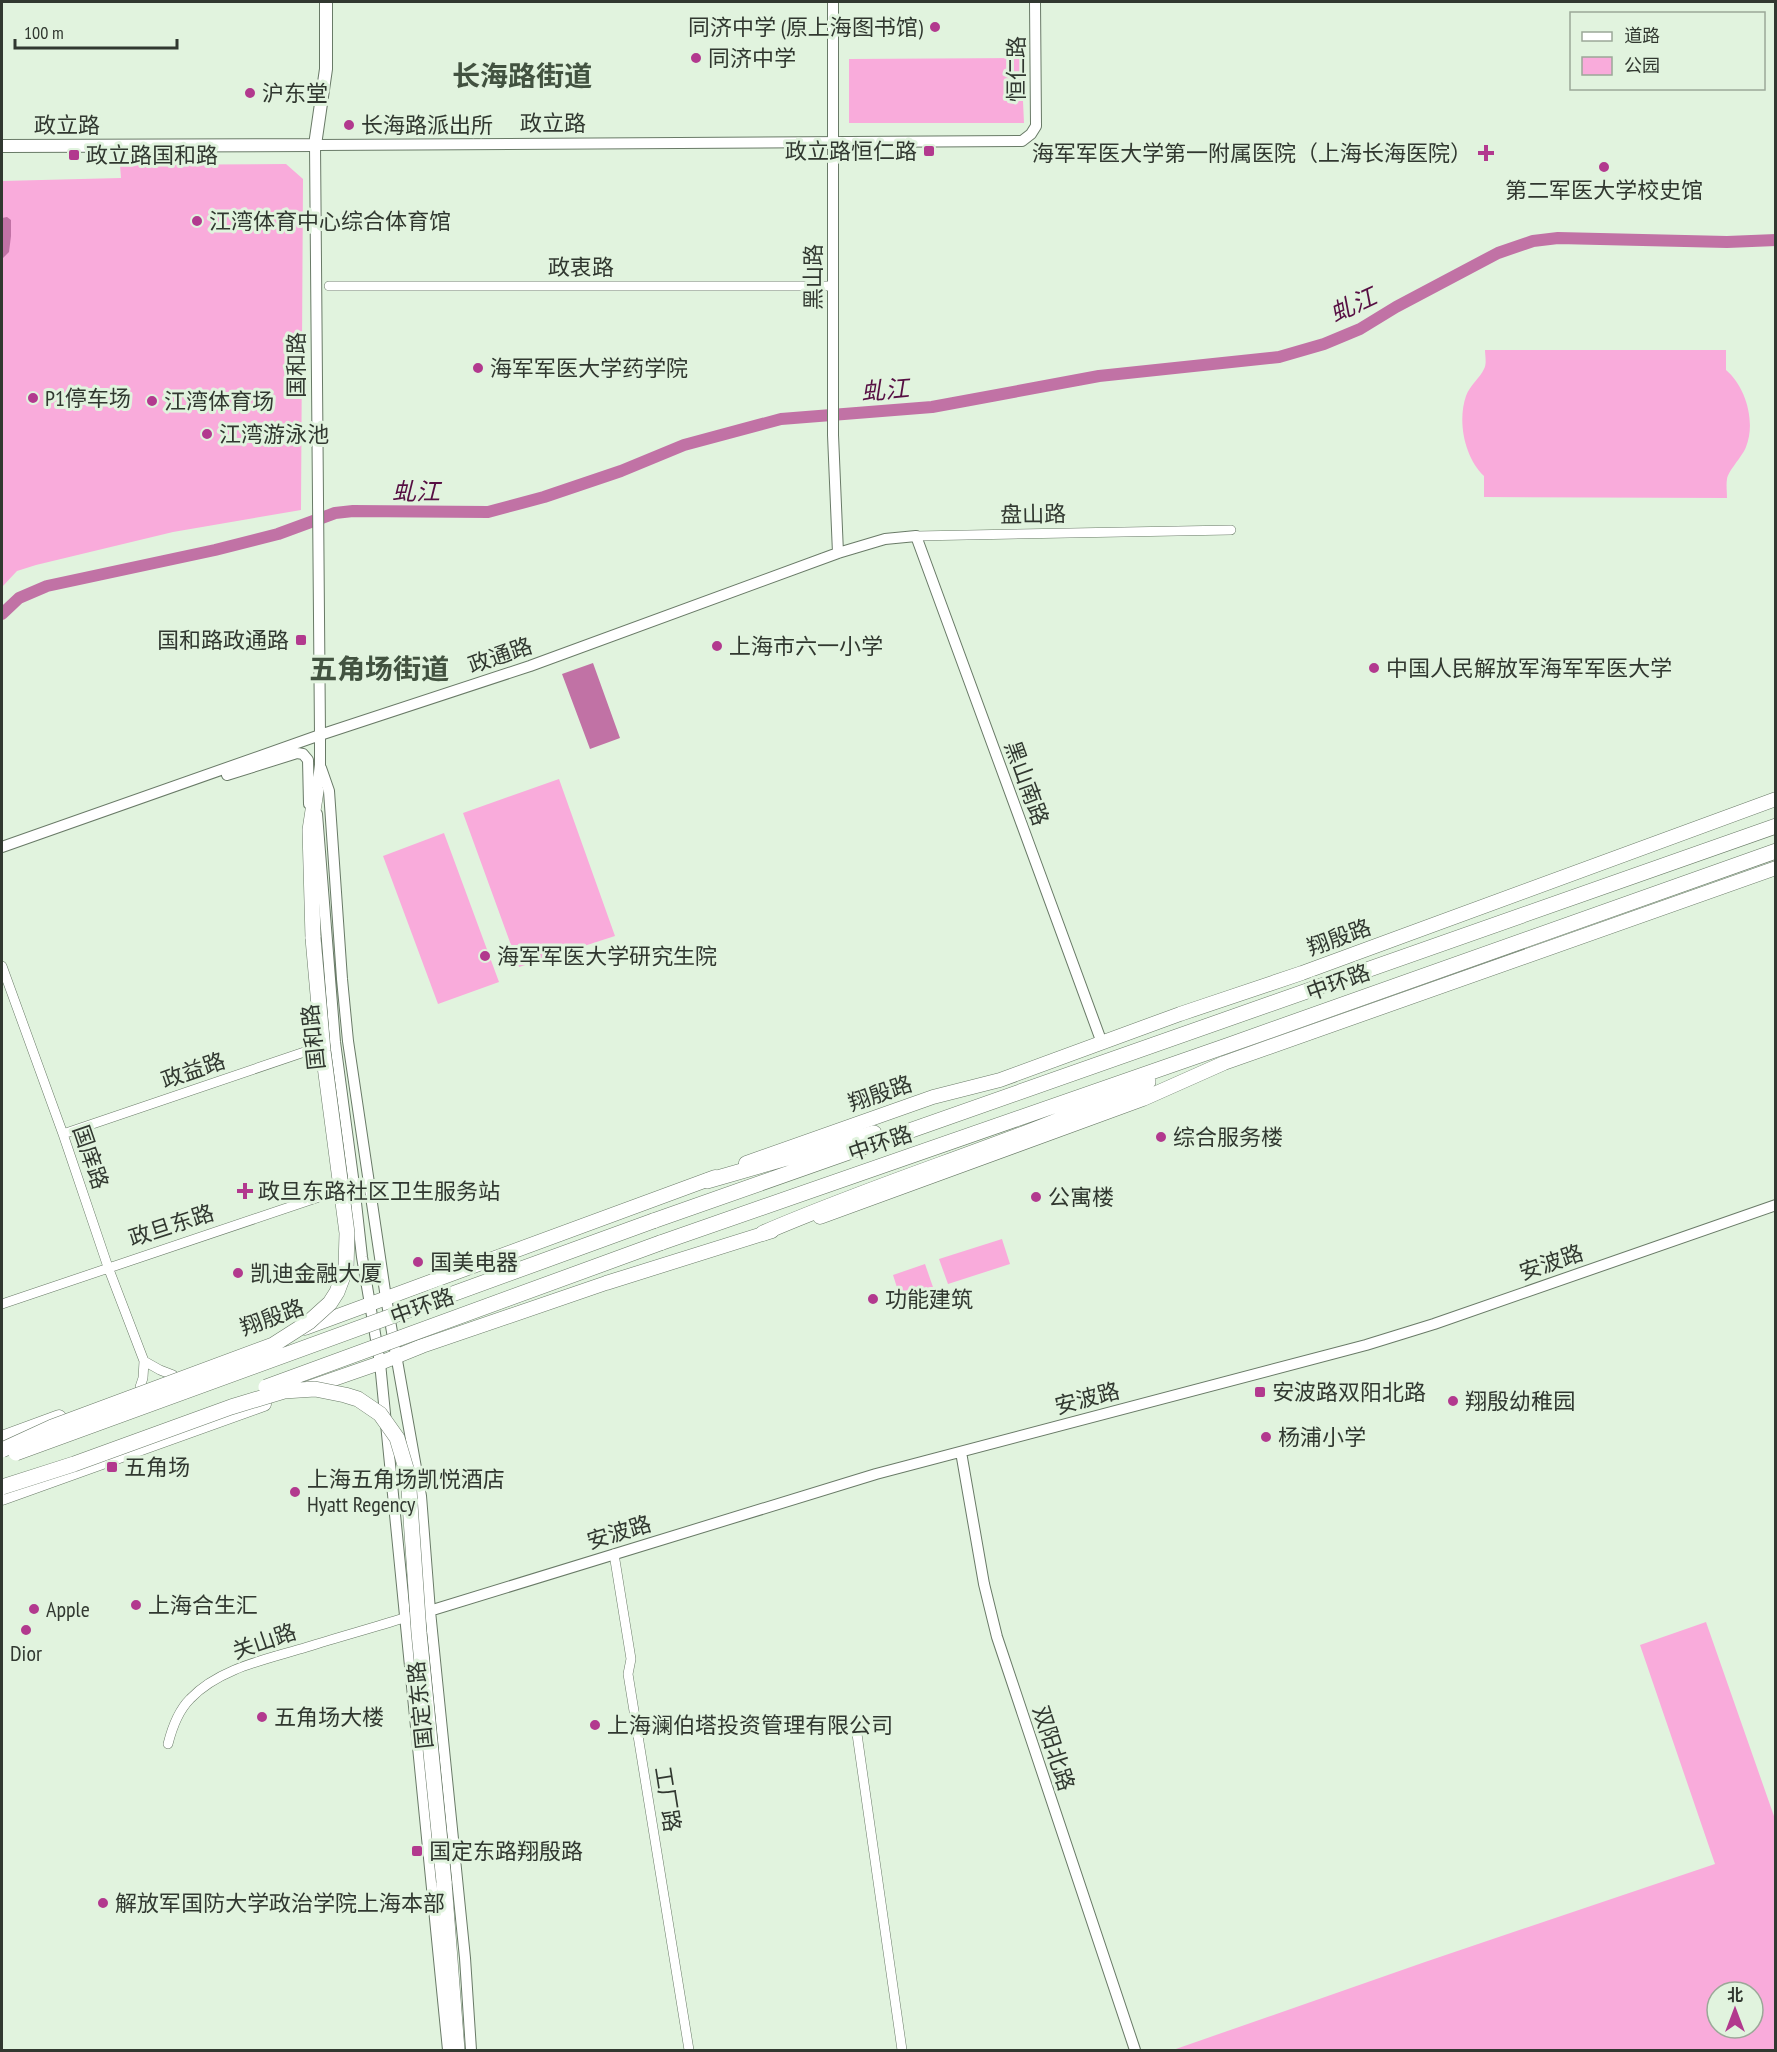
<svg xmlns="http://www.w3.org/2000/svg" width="1777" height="2052" font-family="'PT Sans Narrow','Noto Sans SC',sans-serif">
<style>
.green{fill:#f9abdb;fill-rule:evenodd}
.water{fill:#c172a5}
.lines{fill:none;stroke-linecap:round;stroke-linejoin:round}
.canal{stroke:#c172a5;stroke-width:12}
.minor-casing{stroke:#697a67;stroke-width:10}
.tertiary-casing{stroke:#697a67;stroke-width:12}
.secondary-casing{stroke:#697a67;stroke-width:14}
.primary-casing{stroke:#697a67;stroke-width:15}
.trunk-casing{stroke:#697a67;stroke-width:16}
.minor{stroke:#fff;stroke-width:9}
.tertiary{stroke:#fff;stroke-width:10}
.secondary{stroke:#fff;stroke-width:12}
.primary{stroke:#fff;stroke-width:14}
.trunk{stroke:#fff;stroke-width:15}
.trunk-bridge-casing{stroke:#697a67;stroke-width:16;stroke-linecap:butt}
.trunk-bridge{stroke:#fff;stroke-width:15}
.poi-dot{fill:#b2398e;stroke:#e1f3de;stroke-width:2}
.labels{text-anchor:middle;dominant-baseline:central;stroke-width:6;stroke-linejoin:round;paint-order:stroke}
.poi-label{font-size:22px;fill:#313830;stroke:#e1f3de;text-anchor:start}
.street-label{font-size:22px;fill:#313830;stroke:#e1f3de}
.water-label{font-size:24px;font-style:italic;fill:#570f43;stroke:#e1f3de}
.district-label{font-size:28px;font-weight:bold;fill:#425240;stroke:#e1f3de}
</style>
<rect width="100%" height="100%" fill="#e1f3de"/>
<path class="green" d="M1021 58 1024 123H849V59Z
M286 164 303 179 301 510 173 532 36 565 17 571 2 587V181L121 178 120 165Z
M1485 350H1726V370C1746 387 1756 422 1746 447 1742 457 1728 471 1727 479 1726 485 1727 492 1727 498L1484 497V476C1465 458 1457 422 1466 396 1470 385 1480 378 1484 369 1487 364 1485 355 1485 350Z
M559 779 615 936 519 967 463 813Z
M444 833 499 982 438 1004 383 856Z
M1002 1239 1010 1264 948 1284 939 1259Z
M925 1264 934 1290 901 1300 893 1275Z
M1706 1622 1775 1819V2050H1173L1425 1962 1715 1864 1640 1645ZM1717 1992H1753V2028H1717Z"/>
<path class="water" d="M7 217 11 220V236L9 252 2 259V218Z
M593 663 620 738 590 749 562 674Z"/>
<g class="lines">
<path class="canal" d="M2 614 19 598 47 586 215 550 278 534 335 513 353 511 488 512 544 497 621 471 684 445 781 419 932 407 1099 376 1279 357 1324 344 1360 329 1396 307 1498 253 1533 241 1558 238 1727 242 1776 240"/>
<defs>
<path id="minor" d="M329 286H832
M916 536 1231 530
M2 966 63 1134 108 1267 144 1361 143 1378 140 1387
M63 1134 325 1045
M2 1304 346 1188
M144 1361 160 1370 173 1375
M614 1554 631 1659 628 1674 689 2050
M857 1734 902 2050
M168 1744C172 1728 178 1711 190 1699 219 1668 268 1659 307 1647 339 1637 372 1628 404 1618"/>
<path id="tertiary" d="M833 2V435L838 553
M321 768 329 791 342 979 348 1041 386 1298 421 1496 430 1611 465 1958 471 2050
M227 775 297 753 303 754 308 760 309 804
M316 796 320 765V735L315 145 1022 141 1031 134 1036 126 1035 2
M317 814 335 1042 354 1185 362 1257 380 1363 448 2050
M2 847 320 735 530 666 838 553 885 539 916 536 1102 1043
M961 1452 984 1584 997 1637 1135 2050
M413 1616 876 1474 1366 1345 1434 1324 1776 1205"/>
<path id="secondary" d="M2 146 315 145 326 69V2"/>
<path id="primary" d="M746 1163 933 1097 1000 1080 1180 1014 1302 973 1776 799
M820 1217 1143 1099 1224 1063 1776 868
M305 1328 715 1177
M308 1388 380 1363 422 1346 606 1283 772 1231
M2 1438 59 1417
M2 1498 264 1404"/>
<path id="trunk" d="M313 938 310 830 316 791
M707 1181 874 1133
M653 1221 1776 826
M763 1233C890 1178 1023 1140 1148 1082
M660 1243 1229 1045 1776 851
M444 1882 457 2050"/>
</defs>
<use href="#minor" class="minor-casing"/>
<use href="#tertiary" class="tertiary-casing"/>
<use href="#secondary" class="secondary-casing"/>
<use href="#primary" class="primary-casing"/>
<use href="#trunk" class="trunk-casing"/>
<use href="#minor" class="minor"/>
<use href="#tertiary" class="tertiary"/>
<use href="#secondary" class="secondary"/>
<use href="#primary" class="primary"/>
<use href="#trunk" class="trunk"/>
<defs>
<path id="trunk-bridge" d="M266 1387 660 1243
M2 1450 52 1427 273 1345 309 1322 330 1303 337 1292 346 1268 347 1233 323 1051 313 938
M16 1453 653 1221
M2 1487 74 1464 231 1407 284 1391 315 1389 345 1395 358 1399 380 1414 397 1438 408 1475 419 1633 444 1882"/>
</defs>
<use href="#trunk-bridge" class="trunk-bridge-casing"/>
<use href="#trunk-bridge" class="trunk-bridge"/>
</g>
<g class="poi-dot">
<circle cx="935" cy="27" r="6"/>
<circle cx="696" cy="58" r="6"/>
<circle cx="250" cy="93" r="6"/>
<circle cx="349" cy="125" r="6"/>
<rect x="923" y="145" width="12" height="12" rx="3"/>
<path d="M1483 144h6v6h6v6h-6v6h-6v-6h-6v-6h6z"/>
<rect x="68" y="149" width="12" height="12" rx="3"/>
<circle cx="1604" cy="167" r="6"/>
<circle cx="197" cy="221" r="6"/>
<circle cx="478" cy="368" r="6"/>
<circle cx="33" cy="398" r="6"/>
<circle cx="152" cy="401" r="6"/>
<circle cx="207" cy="434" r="6"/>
<rect x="295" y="634" width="12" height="12" rx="3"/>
<circle cx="717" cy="646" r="6"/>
<circle cx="1374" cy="668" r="6"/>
<circle cx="485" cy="956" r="6"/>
<circle cx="1161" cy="1137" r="6"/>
<path d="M242 1182h6v6h6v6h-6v6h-6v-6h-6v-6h6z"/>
<circle cx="1036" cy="1197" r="6"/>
<circle cx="418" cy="1262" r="6"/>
<circle cx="238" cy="1273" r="6"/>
<circle cx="873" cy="1299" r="6"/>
<rect x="1254" y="1386" width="12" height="12" rx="3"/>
<circle cx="1453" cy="1401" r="6"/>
<circle cx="1266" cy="1437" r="6"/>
<rect x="106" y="1461" width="12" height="12" rx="3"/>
<circle cx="295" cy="1492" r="6"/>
<circle cx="136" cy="1605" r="6"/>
<circle cx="34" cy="1609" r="6"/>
<circle cx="26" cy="1630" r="6"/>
<circle cx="262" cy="1717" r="6"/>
<circle cx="595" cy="1725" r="6"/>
<rect x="411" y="1845" width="12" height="12" rx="3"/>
<circle cx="103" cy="1903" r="6"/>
</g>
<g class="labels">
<g class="poi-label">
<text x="923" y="27" text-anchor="end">同济中学 (原上海图书馆)</text>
<text x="708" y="58">同济中学</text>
<text x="262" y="93">沪东堂</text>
<text x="361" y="125">长海路派出所</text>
<text x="917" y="151" text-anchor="end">政立路恒仁路</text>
<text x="1472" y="153" text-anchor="end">海军军医大学第一附属医院（上海长海医院）</text>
<text x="86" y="155">政立路国和路</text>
<text x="1604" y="190" text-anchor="middle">第二军医大学校史馆</text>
<text x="209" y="221">江湾体育中心综合体育馆</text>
<text x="490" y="368">海军军医大学药学院</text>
<text x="45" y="398">P1停车场</text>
<text x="164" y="401">江湾体育场</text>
<text x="219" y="434">江湾游泳池</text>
<text x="289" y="640" text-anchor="end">国和路政通路</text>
<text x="729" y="646">上海市六一小学</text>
<text x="1386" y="668">中国人民解放军海军军医大学</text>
<text x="497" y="956">海军军医大学研究生院</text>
<text x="1173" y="1137">综合服务楼</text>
<text x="258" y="1191">政旦东路社区卫生服务站</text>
<text x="1048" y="1197">公寓楼</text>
<text x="430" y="1262">国美电器</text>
<text x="250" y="1273">凯迪金融大厦</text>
<text x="885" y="1299">功能建筑</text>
<text x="1272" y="1392">安波路双阳北路</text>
<text x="1465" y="1401">翔殷幼稚园</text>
<text x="1278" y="1437">杨浦小学</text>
<text x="124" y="1467">五角场</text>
<text x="307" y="1479">上海五角场凯悦酒店<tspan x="307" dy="25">Hyatt Regency</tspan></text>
<text x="148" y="1605">上海合生汇</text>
<text x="46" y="1609">Apple</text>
<text x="26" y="1653" text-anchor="middle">Dior</text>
<text x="274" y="1717">五角场大楼</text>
<text x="607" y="1725">上海澜伯塔投资管理有限公司</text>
<text x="429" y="1851">国定东路翔殷路</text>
<text x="115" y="1903">解放军国防大学政治学院上海本部</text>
</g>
<g class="street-label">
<text transform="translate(1016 69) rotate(-90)">恒仁路</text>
<text x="553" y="123">政立路</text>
<text x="67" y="125">政立路</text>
<text x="581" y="267">政衷路</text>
<text transform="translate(813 277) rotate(-90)">黑山路</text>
<text transform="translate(296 365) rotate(-90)">国和路</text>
<text transform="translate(1033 514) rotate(-1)">盘山路</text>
<text transform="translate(500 655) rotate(-19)">政通路</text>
<text transform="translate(1027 783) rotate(70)">黑山南路</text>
<text transform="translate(1339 937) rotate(-20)">翔殷路</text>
<text transform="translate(1338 982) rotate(-20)">中环路</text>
<text transform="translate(313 1037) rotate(-96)">国和路</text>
<text transform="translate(193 1070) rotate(-19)">政益路</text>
<text transform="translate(880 1093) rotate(-19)">翔殷路</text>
<text transform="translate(880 1143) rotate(-19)">中环路</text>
<text transform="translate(91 1157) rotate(71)">国庠路</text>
<text transform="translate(171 1225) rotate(-18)">政旦东路</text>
<text transform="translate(1551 1262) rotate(-19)">安波路</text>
<text transform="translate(422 1306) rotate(-20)">中环路</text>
<text transform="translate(272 1317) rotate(-20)">翔殷路</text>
<text transform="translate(1087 1398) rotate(-15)">安波路</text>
<text transform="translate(619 1532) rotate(-17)">安波路</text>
<text transform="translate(264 1641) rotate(-19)">关山路</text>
<text transform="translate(420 1705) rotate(-96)">国定东路</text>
<text transform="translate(1054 1748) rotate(72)">双阳北路</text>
<text transform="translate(668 1799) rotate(81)">工厂路</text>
</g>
<g class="water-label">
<text transform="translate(1353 305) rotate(-25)">虬江</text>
<text transform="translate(885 390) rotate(-5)">虬江</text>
<text x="416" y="491">虬江</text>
</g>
<g class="district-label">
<text x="522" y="75">长海路街道</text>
<text x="379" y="668">五角场街道</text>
</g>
</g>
<rect width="1777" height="2052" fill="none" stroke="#313830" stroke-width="6"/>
<rect x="1570" y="12" width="195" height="78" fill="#e1f3de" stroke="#9ba898" stroke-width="1.5"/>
<rect x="1582" y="32" width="30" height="9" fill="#ffffff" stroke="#9ba898" stroke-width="1.5"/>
<text x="1624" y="42" font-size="18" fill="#313830">道路</text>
<rect x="1582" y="57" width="30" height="18" fill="#f9abdb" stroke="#9ba898" stroke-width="1.5"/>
<text x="1624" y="72" font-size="18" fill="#313830">公园</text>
<g transform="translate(1735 2010)"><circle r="28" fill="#e1f3de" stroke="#9ba898" stroke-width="1.5"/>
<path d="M0-4.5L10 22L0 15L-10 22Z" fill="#b2398e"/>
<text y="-9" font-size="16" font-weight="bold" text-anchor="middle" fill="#313830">北</text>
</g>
<path d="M15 39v9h162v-9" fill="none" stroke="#313830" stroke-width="3"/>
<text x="24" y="39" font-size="18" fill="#313830" stroke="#e1f3de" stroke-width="4.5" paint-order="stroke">100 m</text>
</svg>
